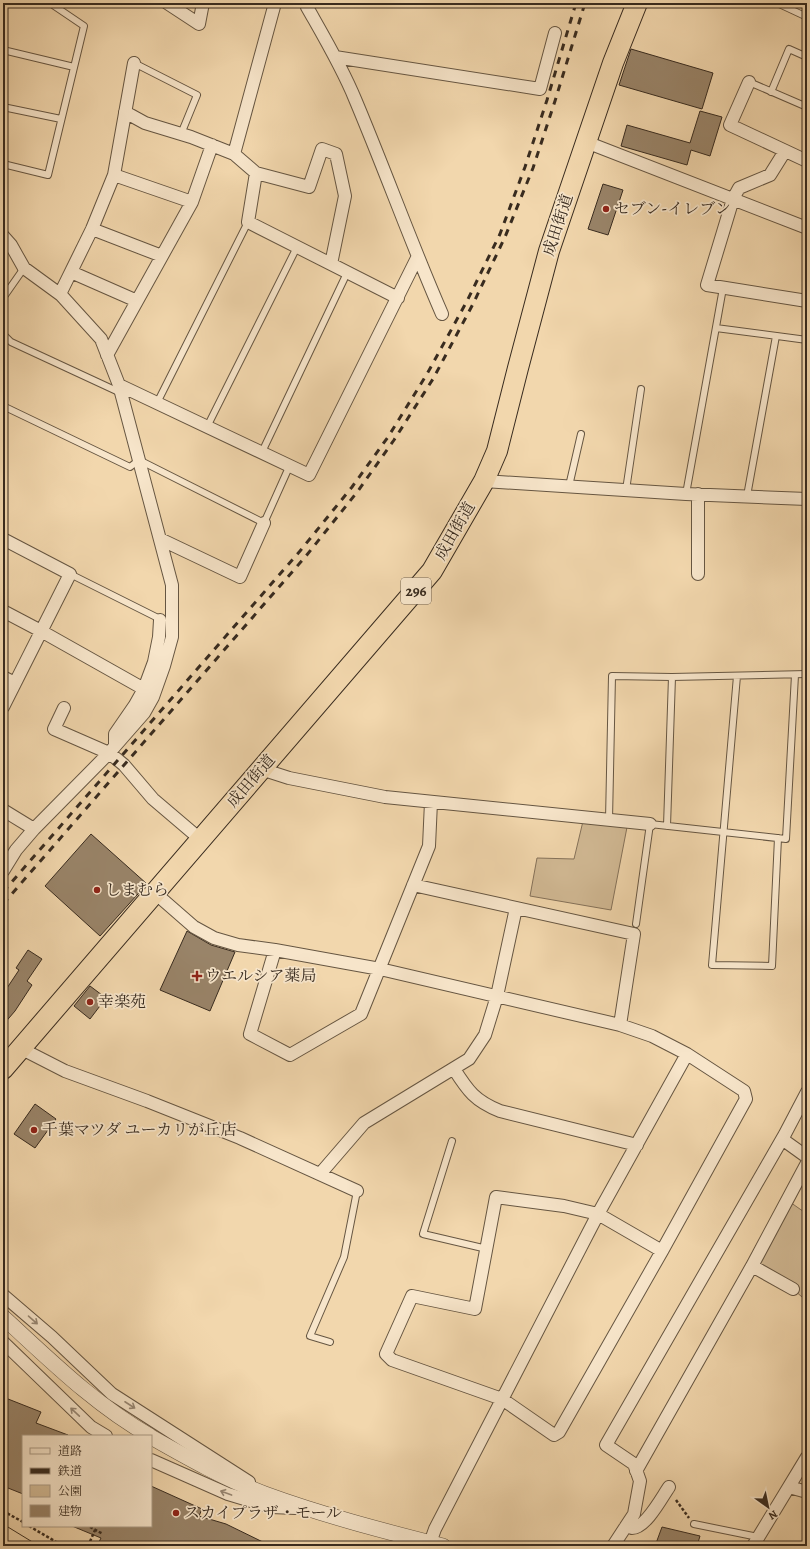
<svg xmlns="http://www.w3.org/2000/svg" width="810" height="1549" font-family="Alegreya,'Noto Serif JP',serif">
<style>
.green{fill:#d2ba95;stroke:#85725a}
.building{fill:#998469;stroke:#382b1f}
.lines{fill:none;stroke-linecap:round;stroke-linejoin:round}
.service-casing{stroke:#665642;stroke-width:8}
.minor-casing{stroke:#665642;stroke-width:14}
.tertiary-casing{stroke:#665642;stroke-width:16}
.trunk-casing{stroke:#382b1f;stroke-width:22}
.path{stroke:#382b1f;stroke-width:2.5;stroke-dasharray:3 2;stroke-linecap:butt}
.service{stroke:#f7e5ca;stroke-width:6}
.minor{stroke:#f7e5ca;stroke-width:12}
.tertiary{stroke:#f7e5ca;stroke-width:15}
.trunk{stroke:#f2d7ad;stroke-width:20}
.tram{stroke:#382b1f;stroke-width:1}
.rail{stroke:#382b1f;stroke-width:3;stroke-dasharray:7 7;stroke-linecap:butt}
.oneway{stroke:#988874}
.poi-dot{fill:#8f2418;stroke:#f7e5ca;stroke-width:1.5}
.labels{text-anchor:middle;dominant-baseline:central;stroke-width:3.5;stroke-linejoin:round;paint-order:stroke}
.shield{fill:#f7e5ca;stroke:#716352;stroke-width:1}
.shield-label{font-size:15px;font-weight:bold;fill:#382b1f}
.poi-label{font-size:16px;fill:#382b1f;stroke:#f7e5ca;text-anchor:start}
.street-label{font-size:16px;fill:#382b1f;stroke:#f7e5ca}
</style>
<rect width="100%" height="100%" fill="#f2d7ad"/>
<filter id="stains"><feTurbulence type="fractalNoise" baseFrequency=".005" numOctaves="4"/><feColorMatrix values="0 0 0 0 .2 0 0 0 0 .09 0 0 0 0 .02 0 0 0 .5 -.17"/></filter>
<radialGradient id="worn" r=".72"><stop offset=".6" stop-color="#630" stop-opacity="0"/><stop offset="1" stop-color="#630" stop-opacity=".3"/></radialGradient>
<path class="green" d="M584 817 628 822 611 910 530 896 537 858 574 859Z
M787 1200 807 1214V1294L802 1297 793 1289 752 1266Z"/>
<path class="building" d="M631 49 713 73 702 109 619 85Z
M700 111 722 117 710 156 691 150 687 165 621 146 627 125 690 143Z
M603 184 623 190 608 235 588 229Z
M91 834 147 884 100 936 45 886Z
M187 931 211 945 235 952 210 1011 160 990Z
M28 950 42 959 27 981 32 985 15 1011 3 1025V994L19 970 16 968Z
M90 986 106 998 90 1019 74 1006Z
M35 1104 56 1119 35 1148 14 1134Z
M3 1397 41 1412 36 1423 68 1435 23 1436V1494L3 1486Z
M151 1486 202 1509 199 1516 226 1524 271 1546H97L101 1538 72 1526H151Z
M662 1527 700 1536 697 1546H655Z"/>
<g class="lines">
<defs>
<path id="service" d="M777 3 807 17
M3 50 74 67
M134 63 197 95 181 134
M749 82 807 107
M771 92 789 49 807 57
M3 107 61 119
M3 164 48 175 84 26 50 3
M3 298 24 268
M716 328 807 340
M3 334 11 342 121 393
M157 403 248 222
M3 406 130 467 139 460 264 523 290 465
M207 427 297 247
M262 452 347 273
M569 486 581 434
M626 490 641 389
M686 494 723 288
M747 496 776 336
M70 574 162 620
M737 676 712 965 772 966 778 838
M609 820 612 676 672 677
M667 826 672 677 807 674
M636 924 650 824 786 839 795 675
M452 1141 423 1234 487 1249
M330 1342 310 1336 344 1257 357 1191
M694 1524 758 1537"/>
<path id="minor" d="M167 3 199 24 203 3
M306 3 307 7C324 37 342 67 355 99 385 170 411 243 442 314
M335 57 540 89 555 33
M749 82 730 125 807 161
M125 112 145 123 191 137 234 154 256 173 309 187 322 149 336 154 345 196 331 264
M586 142 807 228
M785 151 770 175 739 188 733 199 707 285 807 301
M234 154 275 3
M256 173 248 222 398 298
M114 175 192 202
M92 229 162 256
M3 236 11 245 24 268 61 295 101 339 119 385 172 585V637L164 666 153 697 144 713 109 753 34 829 16 850 3 871
M71 272 137 301
M60 294 92 229 114 175 134 63
M107 355 192 202 212 145
M119 385 309 475 417 258
M484 481 686 494 807 499
M698 494V574
M3 539 70 574 3 707
M160 539 240 577 264 523
M3 611 41 631 144 689
M3 677 15 683
M64 708 54 729 109 753 118 760 124 765 153 799 200 839
M115 746V734L135 705 144 689 154 662 159 637 160 620
M261 769 289 778 385 797 650 824
M3 810 34 829
M413 885 634 934 620 1025
M155 893 194 927 214 938 238 945 275 950 380 969 620 1025 652 1036 687 1054 744 1091 746 1099 662 1251 559 1432 554 1435 502 1399 392 1360 386 1354 412 1296 475 1309 496 1197 564 1206 598 1214 662 1251
M275 950 250 1034 290 1055 361 1014 429 846 431 802
M20 1048 65 1071 147 1101 240 1138 357 1191
M454 1069C468 1091 475 1101 500 1111L637 1145
M782 1139 807 1157
M320 1174 364 1123 469 1059 485 1035 497 996 516 908
M752 1266 793 1289
M3 1295 52 1337 112 1394 249 1482
M3 1342 91 1427 106 1436
M151 1460 228 1494 271 1507 296 1508
M636 1471 752 1266 807 1163
M789 1487 807 1492
M626 1526C627 1526 632 1528 632 1528 646 1528 662 1497 669 1487
M430 1543 435 1529 598 1214 687 1054
M613 1546 634 1514 640 1481 634 1464 606 1445 785 1134 807 1092
M753 1546 807 1457"/>
<path id="tertiary" d="M3 1317C49 1359 95 1405 150 1436
M151 1437C188 1458 225 1479 265 1494 322 1515 384 1531 443 1546"/>
<path id="trunk" d="M3 1069 432 571 484 481 497 451 518 368 549 251 613 63 637 3"/>
</defs>
<use href="#service" class="service-casing"/>
<use href="#minor" class="minor-casing"/>
<use href="#tertiary" class="tertiary-casing"/>
<use href="#trunk" class="trunk-casing"/>
<path class="path" d="M676 1500 689 1518
M3 1511 23 1522
M29 1526 63 1546
M90 1527 103 1534
M88 1546 95 1530"/>
<use href="#service" class="service"/>
<use href="#minor" class="minor"/>
<use href="#tertiary" class="tertiary"/>
<use href="#trunk" class="trunk"/>
<path class="tram" d="M3 1524 39 1546"/>
<path class="rail" d="M3 892 300 551 352 487 388 437 427 374 467 301 500 234 525 167 547 100 576 3
M3 904 306 556 358 491 394 440 433 379 473 304 505 237 533 168 555 101 585 3"/>
</g>
<defs><path id="oneway-shaft" d="M-6 0H5M1.5-3L5.5 0L1.5 3" fill="none" stroke-width="1.6" stroke-linecap="round" stroke-linejoin="round"/></defs>
<g class="oneway">
<use href="#oneway-shaft" transform="translate(33 1320) rotate(41)"/>
<use href="#oneway-shaft" transform="translate(130 1405) rotate(33)"/>
<use href="#oneway-shaft" transform="translate(75 1412) rotate(-137)"/>
<use href="#oneway-shaft" transform="translate(226 1493) rotate(-160)"/>
</g>
<g class="poi-dot">
<circle cx="606" cy="209" r="4"/>
<circle cx="97" cy="890" r="4"/>
<path d="M195 970h4v4h4v4h-4v4h-4v-4h-4v-4h4z"/>
<circle cx="90" cy="1002" r="4"/>
<circle cx="34" cy="1130" r="4"/>
<circle cx="176" cy="1513" r="4"/>
</g>
<g class="labels">
<rect class="shield" x="401" y="578" width="30" height="26" rx="3"/>
<g class="shield-label">
<text x="416" y="591">296</text>
</g>
<g class="poi-label">
<text x="614" y="209">セブン-イレブン</text>
<text x="105" y="890">しまむら</text>
<text x="205" y="976">ウエルシア薬局</text>
<text x="98" y="1002">幸楽苑</text>
<text x="42" y="1130">千葉マツダ ユーカリが丘店</text>
<text x="184" y="1513">スカイプラザ・モール</text>
</g>
<g class="street-label">
<text transform="translate(558 225) rotate(-72)">成田街道</text>
<text transform="translate(455 531) rotate(-60)">成田街道</text>
<text transform="translate(251 781) rotate(-49)">成田街道</text>
</g>
</g>
<rect width="810" height="1549" fill="none" stroke="#f2d7ad" stroke-width="16"/>
<rect x="4" y="4" width="802" height="1541" fill="none" stroke="#382b1f" stroke-width="2"/>
<rect x="8" y="8" width="794" height="1533" fill="none" stroke="#382b1f"/>
<rect x="22" y="1435" width="130" height="92" fill="#f7e5ca" stroke="#ab9b86"/>
<rect x="30" y="1448" width="20" height="6" fill="#f7e5ca" stroke="#ab9b86"/>
<text x="58" y="1455" font-size="12" fill="#382b1f">道路</text>
<rect x="30" y="1468" width="20" height="6" fill="#382b1f" stroke="#ab9b86"/>
<text x="58" y="1475" font-size="12" fill="#382b1f">鉄道</text>
<rect x="30" y="1485" width="20" height="12" fill="#d2ba95" stroke="#ab9b86"/>
<text x="58" y="1495" font-size="12" fill="#382b1f">公園</text>
<rect x="30" y="1505" width="20" height="12" fill="#998469" stroke="#ab9b86"/>
<text x="58" y="1515" font-size="12" fill="#382b1f">建物</text>
<g transform="translate(768 1507) rotate(147)" stroke="#f7e5ca" stroke-width="3" paint-order="stroke">
<path d="M0-3L7 15L0 10L-7 15Z" fill="#382b1f"/>
<text y="-6" font-size="11" font-weight="bold" text-anchor="middle" fill="#382b1f">N</text>
</g>
<rect width="100%" height="100%" filter="url(#stains)"/>
<rect width="100%" height="100%" fill="url(#worn)"/>
</svg>
